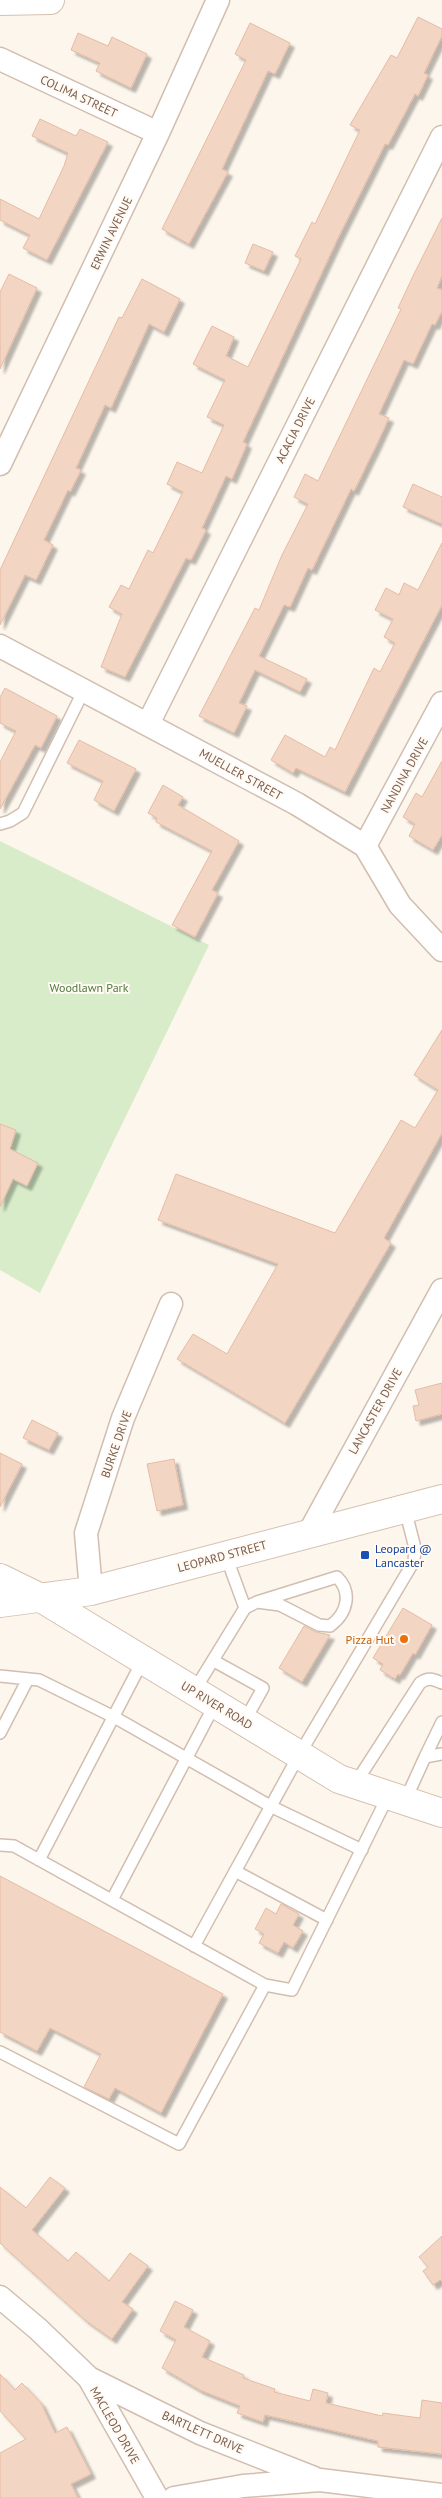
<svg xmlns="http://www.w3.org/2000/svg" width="442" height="2498" font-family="'PT Sans',sans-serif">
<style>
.green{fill:#d8ecc9}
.building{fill:#f3d5c3;stroke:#e6bba3;filter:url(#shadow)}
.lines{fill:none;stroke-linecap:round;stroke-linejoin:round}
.lane-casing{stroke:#d1beb0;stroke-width:14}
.street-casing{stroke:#d1beb0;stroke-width:25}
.secondary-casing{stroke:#d6c0b0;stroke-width:30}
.lane{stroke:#fff;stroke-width:11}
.street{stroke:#fff;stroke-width:22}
.secondary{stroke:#fff;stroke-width:28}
.transit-dot{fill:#1a4fb4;stroke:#fffaf3;stroke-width:2}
.food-dot{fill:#e8710a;stroke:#fffaf3;stroke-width:2}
.labels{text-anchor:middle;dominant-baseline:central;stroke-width:4;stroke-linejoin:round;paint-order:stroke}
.street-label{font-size:12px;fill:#7a5c4d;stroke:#fffaf3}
.park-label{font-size:12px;fill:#537a41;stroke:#fffaf3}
.transit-label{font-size:12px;fill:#164399;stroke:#fffaf3;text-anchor:start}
.food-label{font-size:12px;fill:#c56008;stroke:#fffaf3;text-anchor:end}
</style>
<defs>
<filter id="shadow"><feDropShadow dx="4.5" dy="4.5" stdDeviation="1" flood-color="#0004"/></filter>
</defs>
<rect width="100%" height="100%" fill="#fdf6ec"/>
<path class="green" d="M0 841 209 945 40 1293 0 1270Z"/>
<path class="building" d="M418 17 442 29V36L424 73 428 75 418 96 415 94 388 145 385 144 339 236 243 442 247 444 232 479 226 476 202 528 206 530 191 560 186 558 125 677 101 667 122 614 109 607 121 585 129 589 148 550 153 553 183 492 167 484 177 462 202 473 224 425 207 417 225 380 193 364 212 326 234 337 226 356 248 367 301 259 295 256 312 222 315 224 360 130 350 125 391 55 397 58Z
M250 23 290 43 275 74 268 71 222 169 228 172 189 244 162 229 246 60 235 54Z
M78 33 108 46 112 37 147 54 131 88 96 71 100 63 71 50Z
M40 119 76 136 80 129 108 142 47 260 23 248 30 235 0 220V199L39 219 64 166 68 153 32 136Z
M442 218V276L437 288 442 290V311L435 325 432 324 413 364 404 360 379 414 389 418 376 446 354 491 351 489 312 570 308 568 290 607 284 605 259 656 307 679 300 692 255 670 239 703 247 706 234 733 199 716 255 608 259 610 282 555 308 504 294 497 305 474 318 481 401 309 398 308 413 276Z
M253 244 273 252 264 271 245 263Z
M9 274 37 288 0 369V292Z
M142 279 180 299 164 332 149 324 111 408 105 405 76 468 81 470 70 492 68 490 44 540 53 545 36 580 25 575 0 625V570L119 317 122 318Z
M413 484 442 497V524L403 507Z
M442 543V605L345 792 296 768 293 773 271 760 285 735 325 757 330 747 335 750 374 668 380 672 395 643 384 637 393 619 375 610 386 588 399 595 404 583 418 590Z
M5 688 57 716 41 748 35 745 0 809V762L16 731 0 723V697Z
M79 740 136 769 114 811 94 800 103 781 67 763Z
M442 761V835L433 850 409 836 415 824 403 817 416 793 422 797Z
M163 785 183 797 178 805 239 841 212 890 218 893 195 937 172 925 212 851 156 822 157 818 148 813Z
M442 1030V1133L384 1238 391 1243 285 1423 177 1359 193 1334 227 1354 278 1264 158 1220 176 1174 335 1233 401 1120 415 1128 438 1090 414 1075Z
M0 1124 16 1130 10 1149 38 1163 27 1186 13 1179 0 1207Z
M442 1383V1414L416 1421 413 1406 419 1405 415 1390Z
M32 1420 58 1433 49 1450 23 1438Z
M0 1453 22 1464 0 1507Z
M174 1459 183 1505 157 1511 147 1464Z
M403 1608 432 1625 415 1655 413 1653 400 1675 398 1674 395 1679 380 1670 383 1664 373 1658Z
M304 1626 316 1632 330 1635 302 1682 279 1668Z
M0 1876 223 1994 161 2113 115 2088 109 2099 84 2087 101 2054 50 2028 37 2051 0 2032Z
M281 1904 299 1914 293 1925 303 1931 293 1948 284 1942 278 1953 259 1943 264 1934 255 1929 266 1908 276 1914Z
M50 2177 65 2188 32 2230 68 2261 76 2252 109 2281 130 2253 148 2266 122 2302 133 2309 112 2339 85 2320 0 2243V2187L26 2208Z
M442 2236V2282L440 2280 433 2285 423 2271 428 2267 419 2257Z
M175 2301 193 2310 184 2327 210 2341 202 2357 244 2375 243 2378 275 2389 274 2392 310 2401 313 2389 328 2393 326 2403 382 2416 383 2413 420 2418 422 2400 442 2403V2454L378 2447V2441L265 2415 263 2422 237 2413 240 2406 200 2390 162 2368 176 2340 160 2331Z
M0 2374 15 2390 22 2383 41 2403 55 2433 67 2427 91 2474 71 2484 78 2498H0V2453L26 2439 0 2411Z"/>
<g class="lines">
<defs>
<path id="lane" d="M0 824 10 821 23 813 84 690
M245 1608 257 1602 337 1577C352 1592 348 1613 330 1626L319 1625 280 1605 257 1602
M214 1661 263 1688 244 1722
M0 1676 39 1680 114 1717 272 1807 362 1850
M194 1691 245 1608 226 1556
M0 1733 28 1679
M425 1757 442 1722
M355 1784 420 1683C428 1677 433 1679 442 1683
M405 1801 425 1757 442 1754
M0 1845 14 1846 265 1985 292 1990 388 1796
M39 1860 143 1660
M235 1871 327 1920
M112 1900 215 1704
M194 1946 299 1755 414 1561 415 1548 405 1509
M0 2052 179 2144 265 1985"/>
<path id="street" d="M0 59 158 133
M0 464 158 133 218 0
M0 646 297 804 365 846 400 905 442 950
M148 724 442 137
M365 846 442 703
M309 1533 442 1290
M91 1591 86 1533 123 1418 171 1304
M0 2297 38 2329 89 2378 157 2498
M89 2378 200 2433 314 2478
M174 2498 243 2486 320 2480 442 2495"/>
<path id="secondary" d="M0 1 50 0
M0 1578 41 1598 339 1779 442 1813
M0 1603 91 1591 442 1499"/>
</defs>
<use href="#lane" class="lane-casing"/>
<use href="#street" class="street-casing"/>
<use href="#secondary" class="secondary-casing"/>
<use href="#lane" class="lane"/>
<use href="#street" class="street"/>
<use href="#secondary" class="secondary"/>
</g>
<rect class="transit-dot" x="360" y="1550" width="10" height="10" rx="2.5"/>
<circle class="food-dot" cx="404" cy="1639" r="5"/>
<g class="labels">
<g class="street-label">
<text transform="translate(79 96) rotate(25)">COLIMA STREET</text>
<text transform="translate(111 233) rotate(-64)">ERWIN AVENUE</text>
<text transform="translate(295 430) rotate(-63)">ACACIA DRIVE</text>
<text transform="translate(241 774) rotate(29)">MUELLER STREET</text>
<text transform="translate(404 775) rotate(-61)">NANDINA DRIVE</text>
<text transform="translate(375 1411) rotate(-61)">LANCASTER DRIVE</text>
<text transform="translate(116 1444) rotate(-71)">BURKE DRIVE</text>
<text transform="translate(222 1556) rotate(-15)">LEOPARD STREET</text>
<text transform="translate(217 1705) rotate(31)">UP RIVER ROAD</text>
<text transform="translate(115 2425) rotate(60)">MACLEOD DRIVE</text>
<text transform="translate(203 2432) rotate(24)">BARTLETT DRIVE</text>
</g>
<g class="park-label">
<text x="89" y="987">Woodlawn Park</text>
</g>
<g class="transit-label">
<text x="375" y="1548">Leopard @<tspan x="375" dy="14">Lancaster</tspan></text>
</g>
<g class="food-label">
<text x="394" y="1639">Pizza Hut</text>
</g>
</g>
</svg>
